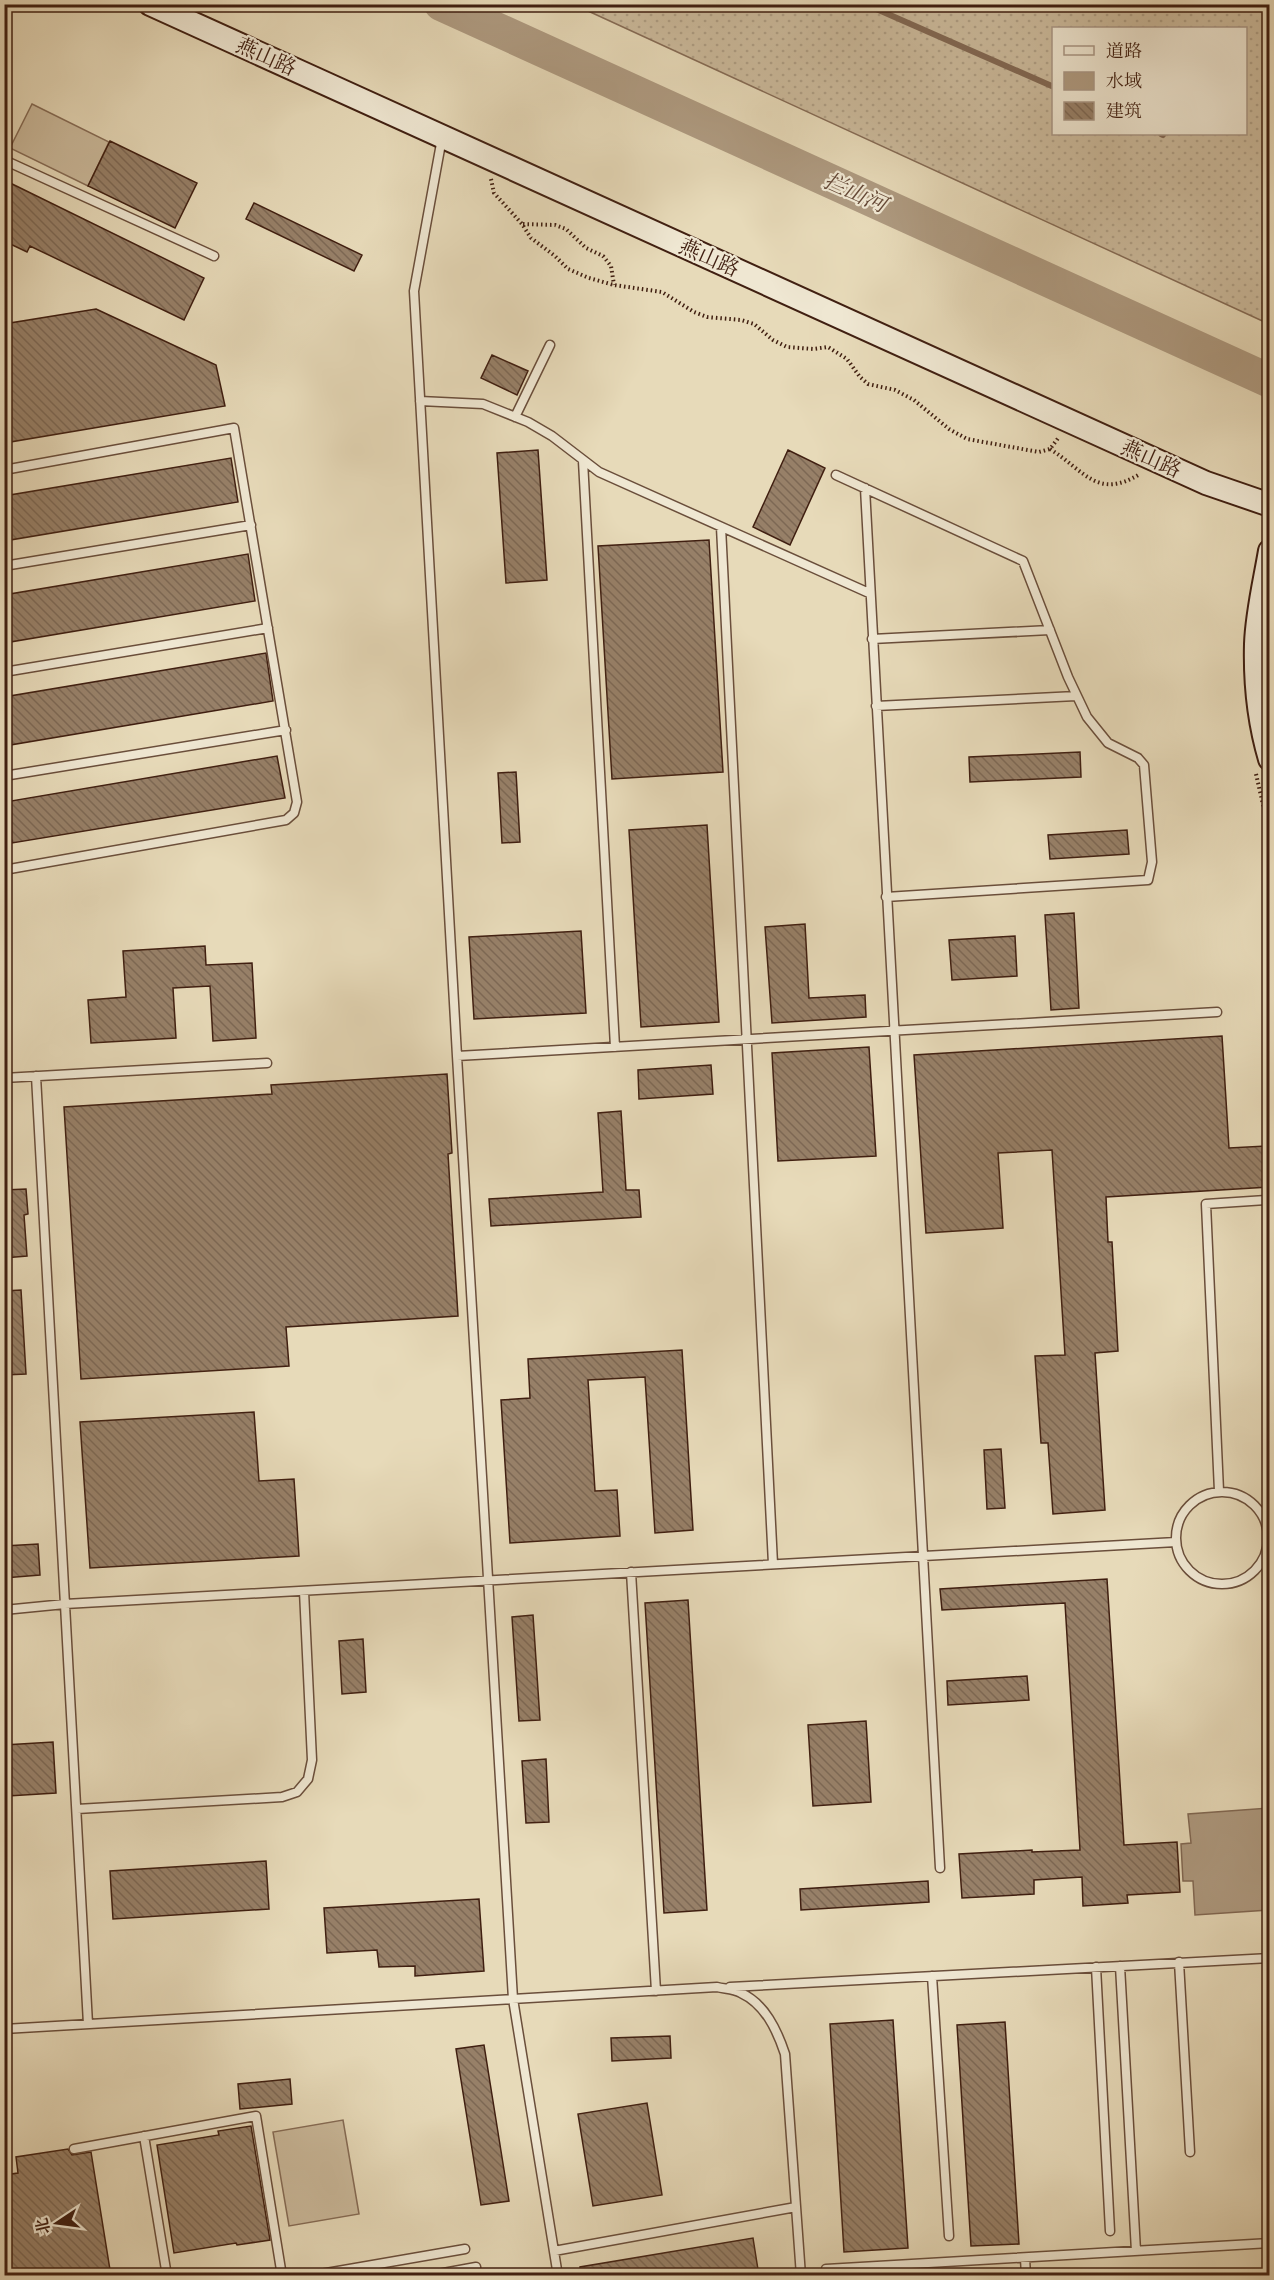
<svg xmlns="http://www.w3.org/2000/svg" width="1274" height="2280" font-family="'IM FELL Double Pica','Noto Serif SC',serif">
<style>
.grass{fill:url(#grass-dots);stroke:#866c56;stroke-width:1.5;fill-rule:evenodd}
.garden{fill:#cbba9c;stroke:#866c56;stroke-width:1.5}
.water{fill:#ae9a80;stroke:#826954;stroke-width:1.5}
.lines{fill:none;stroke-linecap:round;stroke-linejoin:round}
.stream{stroke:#826954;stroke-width:6}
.river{stroke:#ae9a80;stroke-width:34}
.building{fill:url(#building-back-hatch);stroke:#401f11;stroke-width:1.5}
.lane-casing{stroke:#6a4e3b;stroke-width:11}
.secondary-casing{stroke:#401f11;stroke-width:26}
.path{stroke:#401f11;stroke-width:4;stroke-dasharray:1.5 3;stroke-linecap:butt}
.lane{stroke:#efe7d2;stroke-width:8}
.secondary{stroke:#efe7d2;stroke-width:22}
.labels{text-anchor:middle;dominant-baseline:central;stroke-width:4.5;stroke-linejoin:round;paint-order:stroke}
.street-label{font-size:21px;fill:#401f11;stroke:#efe7d2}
.water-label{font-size:22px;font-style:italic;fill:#664a38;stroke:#efe7d2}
</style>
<defs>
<pattern id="grass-dots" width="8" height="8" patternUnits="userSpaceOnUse" patternTransform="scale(1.5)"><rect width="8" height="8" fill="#cbba9c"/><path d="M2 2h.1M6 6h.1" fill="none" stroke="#af9f85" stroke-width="1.8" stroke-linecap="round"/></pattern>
<pattern id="building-back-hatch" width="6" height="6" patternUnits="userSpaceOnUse" patternTransform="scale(1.5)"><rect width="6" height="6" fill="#978068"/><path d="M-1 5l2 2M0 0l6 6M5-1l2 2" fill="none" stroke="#7d6854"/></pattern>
</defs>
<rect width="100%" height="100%" fill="#e7dab9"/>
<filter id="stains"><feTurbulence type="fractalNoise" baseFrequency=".00333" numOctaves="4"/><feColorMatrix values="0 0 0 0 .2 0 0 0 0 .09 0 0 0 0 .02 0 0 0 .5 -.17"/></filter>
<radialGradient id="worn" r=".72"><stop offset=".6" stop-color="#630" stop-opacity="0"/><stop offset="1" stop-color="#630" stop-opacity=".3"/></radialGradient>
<path class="grass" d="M575 5H1269V324ZM1054 28H1246V134H1054Z"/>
<path class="garden" d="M32 104 109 142 88 186 10 148Z
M343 2120 359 2214 289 2226 273 2132Z"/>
<path class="water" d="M1269 1808V1910L1195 1915 1193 1881H1183L1181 1844 1191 1843 1188 1814Z"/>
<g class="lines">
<path class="stream" d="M865 4 1054 87
M1161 134 1163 135"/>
<path class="river" d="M441 4 1270 381"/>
</g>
<path class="building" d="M110 141 197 183 175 228 88 186Z
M4 180 204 278 184 320 30 246 27 252 4 241Z
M254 203 362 255 354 271 246 219Z
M96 309 216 365 225 406 4 443V324Z
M492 355 528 371 517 395 481 378Z
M538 450 547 580 506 583 497 453Z
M788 450 825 468 790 545 753 527Z
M231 458 238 502 4 541V496Z
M709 540 723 772 612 779 598 546Z
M248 554 255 601 4 643V595Z
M266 653 273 701 4 746V697Z
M1080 752 1081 777 970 782 969 757Z
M277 756 285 798 12 843 5 802Z
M516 772 520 842 502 843 498 773Z
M707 825 719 1022 641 1027 629 830Z
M1127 830 1129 854 1050 859 1048 835Z
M1074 913 1079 1008 1051 1010 1045 915Z
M805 924 809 998 865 995 866 1017 772 1023 765 927Z
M581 931 586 1013 474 1019 469 937Z
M1015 936 1017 976 952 980 949 940Z
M205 946 206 965 252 963 256 1038 213 1041 210 986 173 988 176 1038 91 1043 88 1000 126 997 123 951Z
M1222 1036 1229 1148 1266 1146 1269 1187 1106 1197 1108 1242H1112L1118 1351 1095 1353 1105 1510 1053 1514 1048 1443H1041L1035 1356 1065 1355 1052 1150 998 1153 1003 1228 926 1233 914 1055Z
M869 1047 876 1156 778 1161 772 1053Z
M711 1065 713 1094 639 1099 638 1070Z
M447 1074 452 1153 448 1154 458 1316 286 1327 289 1366 81 1379 64 1107 272 1094 271 1085Z
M621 1111 626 1190H639L641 1217 491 1226 489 1199 603 1192 598 1113Z
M26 1189 28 1214 24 1215 27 1256 4 1258V1190Z
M21 1290 26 1374 4 1375V1291Z
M682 1350 693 1530 655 1533 645 1377 588 1380 595 1491 617 1490 620 1536 510 1543 501 1400 530 1398 528 1359Z
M254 1412 259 1481 294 1479 299 1556 90 1568 80 1422Z
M1001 1449 1005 1508 987 1509 984 1450Z
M38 1544 40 1575 4 1578V1546Z
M1107 1579 1124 1845 1177 1842 1180 1892 1127 1895 1128 1903 1083 1906 1082 1877 1034 1880V1894L962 1898 959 1854 1032 1850V1852L1080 1850 1065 1603 942 1610 940 1589Z
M688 1600 707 1910 664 1913 645 1603Z
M533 1615 540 1720 519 1721 512 1617Z
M363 1639 366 1692 342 1694 339 1641Z
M1027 1676 1029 1700 948 1705 947 1681Z
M866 1721 871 1802 813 1806 808 1725Z
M53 1742 56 1793 8 1796 4 1745Z
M546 1759 549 1822 526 1823 522 1761Z
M266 1861 269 1909 113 1919 110 1871Z
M928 1881 929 1902 801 1910 800 1889Z
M479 1899 484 1971 415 1976V1966L379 1967 377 1950 327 1953 324 1908Z
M893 2020 908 2248 844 2252 830 2024Z
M1005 2022 1019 2244 971 2246 957 2025Z
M670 2036 671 2058 612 2061 611 2038Z
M484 2045 509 2201 481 2205 456 2049Z
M290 2079 292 2104 240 2109 238 2084Z
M647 2103 662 2195 593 2206 578 2114Z
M251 2126 270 2240 237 2245 236 2243 174 2253 157 2145 219 2135 218 2131Z
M68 2149 72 2155 91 2152 110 2270 78 2276H4V2175L18 2173 16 2157Z
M753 2238 759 2276H580V2267Z"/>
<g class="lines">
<defs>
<path id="lane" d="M442 138 414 291 457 1056 1217 1012
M4 160 214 256
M420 401 483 404 528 422 552 436 599 472 869 593
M515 417 550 345
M583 461 615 1047
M4 470 234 428 297 802 294 813 286 820 4 870
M836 475 1023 561 1068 677 1087 717 1108 743 1138 758 1144 765 1152 862 1148 880 886 897
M865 488 940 1868
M721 527 773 1564
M4 566 251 525
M872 639 1050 630
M4 672 268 628
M876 706 1076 696
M4 776 286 730
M457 1056 513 1999 558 2276
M36 1076 88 2024
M4 1078 267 1063
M1219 1491 1206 1204 1266 1200
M1176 1538a46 46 0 1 1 92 0a46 46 0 1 1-92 0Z
M631 1572 656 1991
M4 1610 65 1604 1176 1542
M77 1809 282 1797 297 1792 308 1779 312 1760 304 1591
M1179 1962 1190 2152
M1120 1966 1136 2251
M1096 1967 1110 2231
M932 1976 949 2236
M730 1987 1270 1958
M4 2029 717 1987C725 1989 734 1989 741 1993 765 2004 777 2030 785 2054L801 2276
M144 2136 167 2276
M74 2149 256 2116 282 2276
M554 2251 796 2207
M1025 2258 1026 2276
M896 2265 897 2276
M826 2269 1270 2243
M309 2276 465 2249
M427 2276 476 2267 477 2276"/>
<path id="secondary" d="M150 4 1206 483 1270 505
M1270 551C1265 581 1257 613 1256 644 1255 682 1259 722 1270 759"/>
</defs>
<use href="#lane" class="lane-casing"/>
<use href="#secondary" class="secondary-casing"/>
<path class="path" d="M491 179 494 193 522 224 531 238 555 256 568 269 589 278 614 285 662 292 694 312 707 317 741 320 754 324 773 340 787 347 813 349 828 347 847 359 860 377 868 384 895 390 914 400 949 429 967 439 1039 452 1050 449 1059 437
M523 224 555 225 566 229 586 248 603 256 611 266 614 285
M1050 449C1085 471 1097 500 1140 474
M1256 774 1270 835"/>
<use href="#lane" class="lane"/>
<use href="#secondary" class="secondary"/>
</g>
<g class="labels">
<g class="street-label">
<text transform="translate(266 57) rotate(24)">燕山路</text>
<text transform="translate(709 258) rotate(24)">燕山路</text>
<text transform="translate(1151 459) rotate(24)">燕山路</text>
</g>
<g class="water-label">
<text transform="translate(855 193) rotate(24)">拦山河</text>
</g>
</g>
<rect width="1274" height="2280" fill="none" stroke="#e7dab9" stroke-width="24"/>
<rect x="6" y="6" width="1262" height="2268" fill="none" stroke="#401f11" stroke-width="3"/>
<rect x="12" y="12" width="1250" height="2256" fill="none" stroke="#401f11" stroke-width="1.5"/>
<rect x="1052" y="27" width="195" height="108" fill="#efe7d2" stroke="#a99785" stroke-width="1.5"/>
<rect x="1064" y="46" width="30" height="9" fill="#efe7d2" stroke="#a99785" stroke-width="1.5"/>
<text x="1106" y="57" font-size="18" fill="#401f11">道路</text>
<rect x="1064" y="72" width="30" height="18" fill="#ae9a80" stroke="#a99785" stroke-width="1.5"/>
<text x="1106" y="87" font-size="18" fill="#401f11">水域</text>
<rect x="1064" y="102" width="30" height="18" fill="url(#building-back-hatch)" stroke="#a99785" stroke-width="1.5"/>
<text x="1106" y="117" font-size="18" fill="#401f11">建筑</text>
<g transform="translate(57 2223) rotate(257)" stroke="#efe7d2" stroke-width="4.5" paint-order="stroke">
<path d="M0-4.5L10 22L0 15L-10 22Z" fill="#401f11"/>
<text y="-9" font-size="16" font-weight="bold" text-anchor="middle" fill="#401f11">北</text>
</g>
<rect width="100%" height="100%" filter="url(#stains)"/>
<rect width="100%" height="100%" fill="url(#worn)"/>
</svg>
